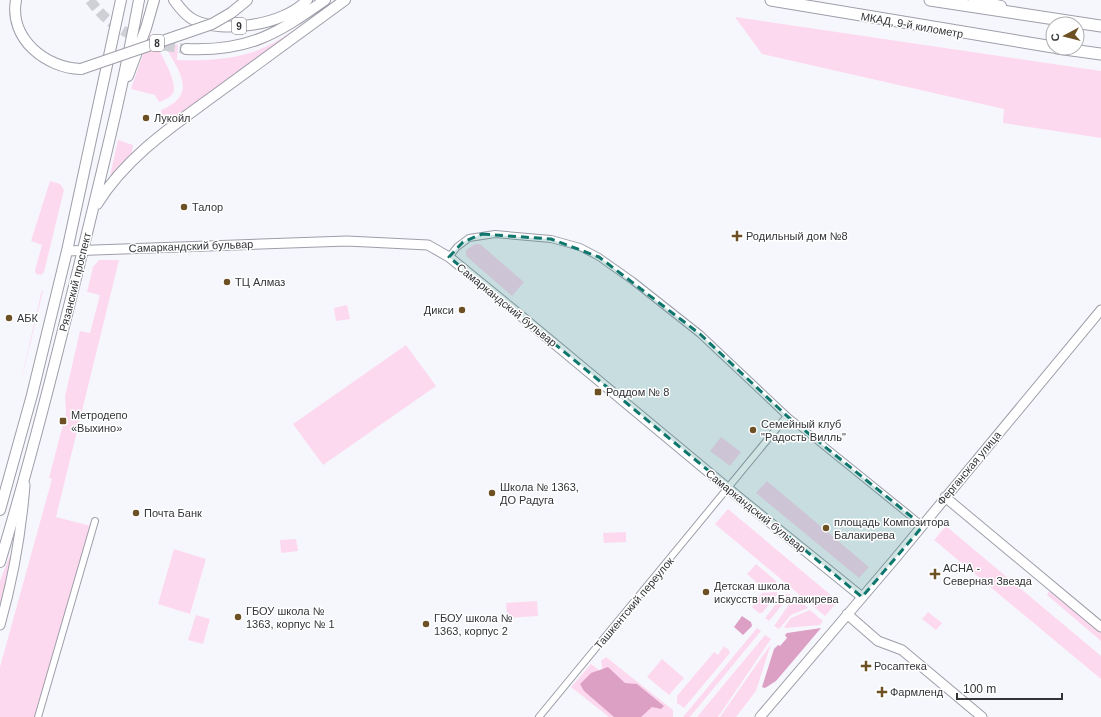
<svg xmlns="http://www.w3.org/2000/svg" width="1101" height="717" font-family="Helvetica,sans-serif">
<style>
.green{fill:#fdd9ef}
.forest{fill:#dda0c5}
.lines{fill:none;stroke-linecap:round;stroke-linejoin:round}
.primary-tunnel{stroke:#cfd0d6;stroke-width:10;stroke-dasharray:10 5;stroke-linecap:butt}
.street-casing{stroke:#9d9ea9;stroke-width:8}
.secondary-casing{stroke:#9d9ea9;stroke-width:11}
.primary-casing{stroke:#9d9ea9;stroke-width:12}
.highway-casing{stroke:#9d9ea9;stroke-width:13}
.street{stroke:#fff;stroke-width:6}
.secondary{stroke:#fff;stroke-width:9}
.primary{stroke:#fff;stroke-width:10}
.highway{stroke:#fff;stroke-width:11}
.primary-bridge-casing{stroke:#9d9ea9;stroke-width:12;stroke-linecap:butt}
.primary-bridge{stroke:#fff;stroke-width:10}
.marked{fill:#0f766e;fill-opacity:0.2;stroke:#0f766e;stroke-width:3;stroke-dasharray:8 5;stroke-linejoin:round}
.poi-dot{fill:#6d5024;stroke:#fff;stroke-width:1.5}
.labels{text-anchor:middle;dominant-baseline:central;stroke-width:3;stroke-linejoin:round;paint-order:stroke}
.shield{fill:#fff;stroke:#707174;stroke-width:1}
.shield-label{font-size:10px;font-weight:bold;fill:#333438}
.street-label{font-size:11px;fill:#333438;stroke:#fff}
.poi-label{font-size:11px;fill:#333438;stroke:#fff;text-anchor:start}
</style>
<rect width="100%" height="100%" fill="#f6f7fd"/>
<path class="green" d="M334 0H338L177 117 171 121 162 118 161 110C197 95 181 74 166 48L178 44 177 60C202 61 228 60 253 52 282 42 310 19 334 0Z
M735 17 1101 71V138L1003 123 1004 109 762 54Z
M150 34C156 45 179 82 173 93 170 98 164 100 159 102L155 95 131 89Z
M118 140 133 145 132 153 110 176Z
M50 181 60 184 64 190 44 272 41 275 36 274 35 270 42 245 31 241Z
M475 244H480L524 282 512 296 466 256V250Z
M99 260H119L56 517 91 526 37 717H0V667L52 479 49 478 66 413 65 396 80 331 90 333 100 295 87 292 93 267Z
M42 290 43 291 21 381V380Z
M347 305 350 319 336 321 334 308Z
M406 345 436 386 323 465 293 424Z
M721 437 741 452 730 466 710 451Z
M767 481 869 567 859 578 756 493Z
M728 509 838 601 825 616 715 524Z
M946 526 1101 656V679L934 540Z
M626 532V542L604 543 603 533Z
M296 539 298 551 281 553 280 540Z
M174 549 206 559 190 614 158 604Z
M10 555 11 560 0 606V581Z
M756 564 776 581 777 586 762 587 747 574Z
M1049 591 1101 631V641L1047 595Z
M777 592V595L762 613H759L752 607 762 593Z
M791 594 769 621 765 618 783 595Z
M537 601 538 616 507 618 506 603Z
M801 602 808 608 791 615 779 629 774 626 790 603Z
M810 610 823 621 820 625 786 628 784 627 791 618Z
M928 612 942 623 936 630 922 619Z
M196 615 210 619 203 644 188 640Z
M757 628 761 631 690 717H683Z
M765 635 771 639 718 717H697Z
M771 644 756 691 736 717H720Z
M724 646 729 650 730 653 684 708 677 703V696L714 652 718 655Z
M606 657 673 710V717H609L571 687 591 664 598 669 601 682 603 672 601 661Z
M662 659 684 678 669 695 647 677Z"/>
<path class="forest" d="M742 616 751 622 752 626 743 635 734 627Z
M821 628 776 681 765 688 762 687 774 649 778 645 780 646 787 638 785 635 787 633Z
M608 667 625 683 637 684 664 706 661 709 652 707 641 717H614L584 691 580 684 591 673Z"/>
<g class="lines">
<path class="primary-tunnel" d="M90 0C114 34 147 44 186 49"/>
<defs>
<path id="street" d="M449 257 457 247 469 238 495 234 551 239 580 247 599 257 633 281 700 334 787 416 923 526
M38 717 95 521
M539 717 787 416"/>
<path id="secondary" d="M67 251 347 241 428 245 449 257 515 311 736 495 862 597
M945 497 1101 627
M847 614 878 641 902 650 982 717
M0 625C14 576 21 535 25 485
M760 717 894 560 1101 310"/>
<path id="primary" d="M16 0C9 39 46 68 81 69
M174 0C179 7 186 16 194 20 223 34 285 25 307 0
M974 0 1001 6
M231 13 247 0
M186 49C248 52 277 34 325 0
M128 76 146 28 154 0
M97 204C127 156 174 125 219 92 261 61 303 31 345 0
M0 510 32 395 67 251 121 0
M0 562C30 463 55 363 80 262 101 175 123 88 139 0"/>
<path id="highway" d="M771 0 1053 47
M930 0 1101 26
M1057 48 1101 54"/>
</defs>
<use href="#street" class="street-casing"/>
<use href="#secondary" class="secondary-casing"/>
<use href="#primary" class="primary-casing"/>
<use href="#highway" class="highway-casing"/>
<use href="#street" class="street"/>
<use href="#secondary" class="secondary"/>
<use href="#primary" class="primary"/>
<use href="#highway" class="highway"/>
<defs>
<path id="primary-bridge" d="M81 69 212 24 231 13"/>
</defs>
<use href="#primary-bridge" class="primary-bridge-casing"/>
<use href="#primary-bridge" class="primary-bridge"/>
</g>
<path class="marked" d="M482 234 551 239 599 257 700 334 787 416 923 526 862 597 449 257 463 242Z"/>
<g class="poi-dot">
<circle cx="146" cy="118" r="4"/>
<circle cx="184" cy="207" r="4"/>
<path d="M735 230h4v4h4v4h-4v4h-4v-4h-4v-4h4z"/>
<circle cx="227" cy="282" r="4"/>
<circle cx="462" cy="310" r="4"/>
<circle cx="9" cy="318" r="4"/>
<rect x="594" y="388" width="8" height="8" rx="2"/>
<rect x="59" y="417" width="8" height="8" rx="2"/>
<circle cx="753" cy="430" r="4"/>
<circle cx="492" cy="493" r="4"/>
<circle cx="136" cy="513" r="4"/>
<circle cx="826" cy="528" r="4"/>
<path d="M933 568h4v4h4v4h-4v4h-4v-4h-4v-4h4z"/>
<circle cx="706" cy="592" r="4"/>
<circle cx="238" cy="617" r="4"/>
<circle cx="426" cy="624" r="4"/>
<path d="M864 660h4v4h4v4h-4v4h-4v-4h-4v-4h4z"/>
<path d="M880 686h4v4h4v4h-4v4h-4v-4h-4v-4h4z"/>
</g>
<g class="labels">
<g class="shield">
<rect x="232" y="18" width="14" height="16" rx="3"/>
<rect x="150" y="35" width="14" height="16" rx="3"/>
</g>
<g class="shield-label">
<text x="239" y="26">9</text>
<text x="157" y="43">8</text>
</g>
<g class="street-label">
<text transform="translate(912 25) rotate(10)">МКАД, 9-й километр</text>
<text transform="translate(191 246) rotate(-2)">Самаркандский бульвар</text>
<text transform="translate(75 282) rotate(-76)">Рязанский проспект</text>
<text transform="translate(507 305) rotate(39)">Самаркандский бульвар</text>
<text transform="translate(969 468) rotate(-50)">Ферганская улица</text>
<text transform="translate(756 511) rotate(39)">Самаркандский бульвар</text>
<text transform="translate(634 603) rotate(-50)">Ташкентский переулок</text>
</g>
<g class="poi-label">
<text x="154" y="118">Лукойл</text>
<text x="192" y="207">Талор</text>
<text x="746" y="236">Родильный дом №8</text>
<text x="235" y="282">ТЦ Алмаз</text>
<text x="454" y="310" text-anchor="end">Дикси</text>
<text x="17" y="318">АБК</text>
<text x="606" y="392">Роддом № 8</text>
<text x="71" y="415">Метродепо<tspan x="71" dy="13">«Выхино»</tspan></text>
<text x="761" y="424">Семейный клуб<tspan x="761" dy="13">"Радость Вилль"</tspan></text>
<text x="500" y="487">Школа № 1363,<tspan x="500" dy="13">ДО Радуга</tspan></text>
<text x="144" y="513">Почта Банк</text>
<text x="834" y="522">площадь Композитора<tspan x="834" dy="13">Балакирева</tspan></text>
<text x="943" y="568">АСНА -<tspan x="943" dy="13">Северная Звезда</tspan></text>
<text x="714" y="586">Детская школа<tspan x="714" dy="13">искусств им.Балакирева</tspan></text>
<text x="246" y="611">ГБОУ школа №<tspan x="246" dy="13">1363, корпус № 1</tspan></text>
<text x="434" y="618">ГБОУ школа №<tspan x="434" dy="13">1363, корпус 2</tspan></text>
<text x="874" y="666">Росаптека</text>
<text x="890" y="692">Фармленд</text>
</g>
</g>
<g transform="translate(1065 36) rotate(263)"><circle r="19" fill="#ffffff" stroke="#adaeaf"/>
<path d="M0-3L7 15L0 10L-7 15Z" fill="#6d5024"/>
<text y="-6" font-size="11" font-weight="bold" text-anchor="middle" fill="#333438">С</text>
</g>
<path d="M957 693v6h105v-6" fill="none" stroke="#333438" stroke-width="2"/>
<text x="963" y="693" font-size="12" fill="#333438" stroke="#ffffff" stroke-width="3" paint-order="stroke">100 m</text>
</svg>
